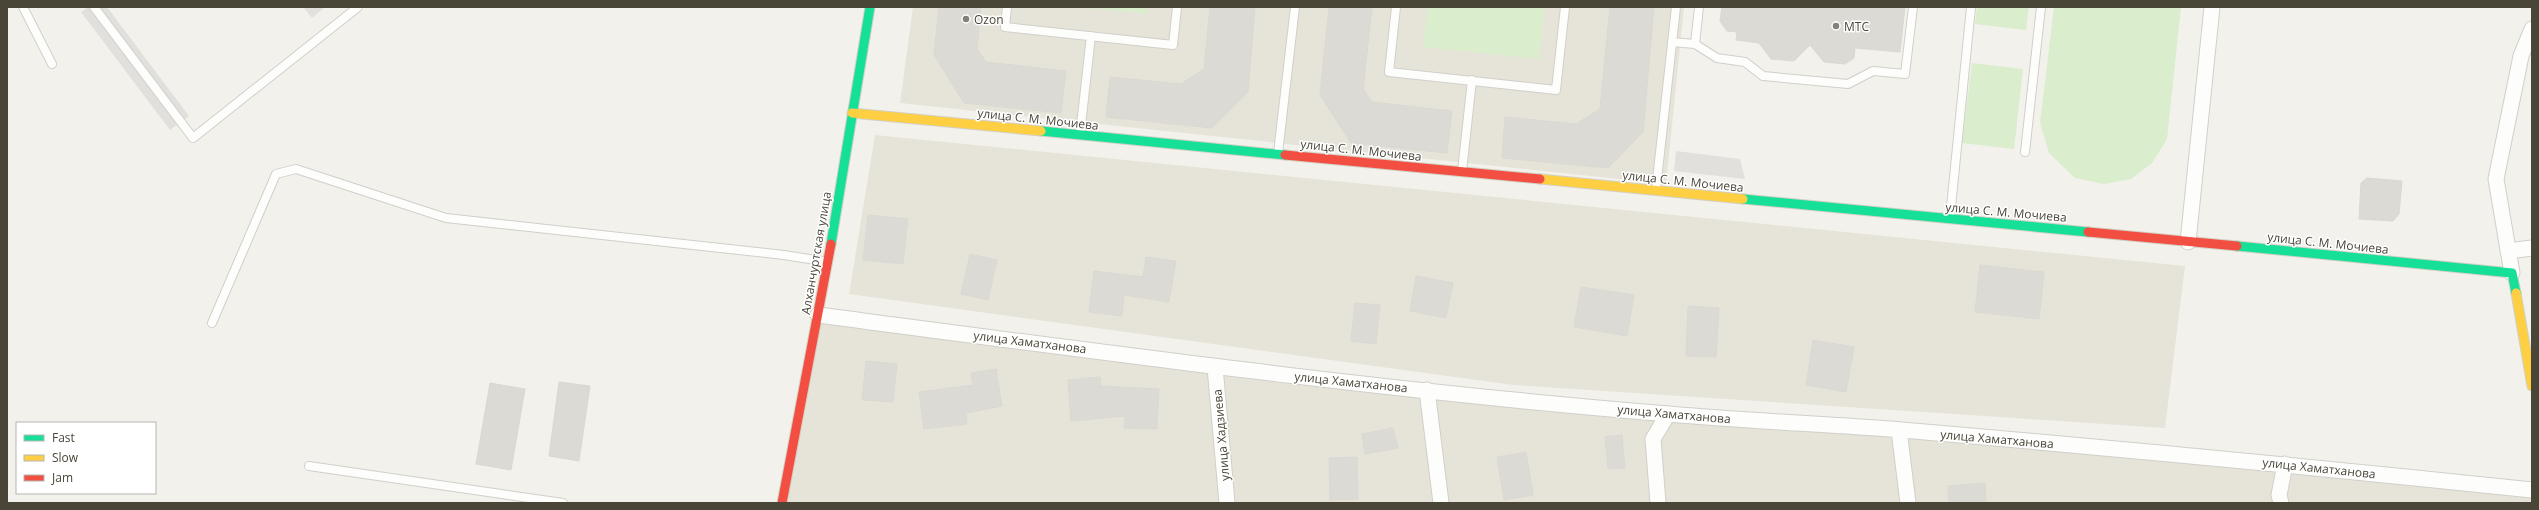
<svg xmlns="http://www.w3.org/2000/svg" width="2539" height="510" font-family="'Open Sans',sans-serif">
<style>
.residential{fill:#e6e4d9}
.green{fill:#daedcc}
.parking{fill:#e1e0dc}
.building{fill:#dcdad4;stroke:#dad8d2}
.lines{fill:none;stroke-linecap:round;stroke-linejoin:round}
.lane-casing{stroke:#d0cfc9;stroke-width:10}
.street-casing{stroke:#d0cfc9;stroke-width:17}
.fast-casing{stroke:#d2d0c3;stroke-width:11}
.slow-casing{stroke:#d2d0c3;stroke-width:11}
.jam-casing{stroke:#d2d0c3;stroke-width:11}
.lane{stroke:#fdfdfc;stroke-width:8}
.street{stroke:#fdfdfc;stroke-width:15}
.fast{stroke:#16e098;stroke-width:9}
.slow{stroke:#ffcf43;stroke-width:9}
.jam{stroke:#f24e42;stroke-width:9}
.poi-dot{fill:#848176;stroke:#fff;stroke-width:1.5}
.labels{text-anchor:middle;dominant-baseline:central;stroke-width:3;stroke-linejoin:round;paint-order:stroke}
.poi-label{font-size:12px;fill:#494537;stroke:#fff;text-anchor:start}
.street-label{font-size:12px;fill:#494537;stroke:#fff}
</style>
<rect width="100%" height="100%" fill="#f2f1ec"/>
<path class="residential" d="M913 7H1684L1666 184 900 103Z
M875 135 2185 266 2165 428 1513 385 849 294Z
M818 315 1215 367 2532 490V503H782Z"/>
<path class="green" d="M1081 7H1148L1147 14Z
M1428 7H1545L1539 59 1423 47Z
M1977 7H2029L2026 30 1975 24Z
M2054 7H2181L2167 139 2152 163 2131 179 2104 184 2075 178 2049 153 2040 123Z
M1972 63 2023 69 2014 149 1962 143Z"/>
<path class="parking" d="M88 7H107L189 116 170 130 81 12Z
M303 7H325L312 18Z
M1676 151 1740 159 1745 179 1674 171Z"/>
<path class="building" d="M939 7H981L977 49 986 62 1066 71 1061 113 964 103 934 55Z
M1210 7H1255L1248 92 1212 128 1106 117 1110 77 1181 84 1204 69Z
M1329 7H1372L1363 89 1372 102 1452 111 1447 153 1351 143 1320 95Z
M1610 7H1654L1643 132 1608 168 1502 158 1505 117 1576 124 1600 109Z
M1722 7H1905L1900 52 1855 48 1854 58 1845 64 1824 62 1810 45 1794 61 1771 59 1759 43 1736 40 1737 32 1727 31 1720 21Z
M2367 178 2402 181 2399 214 2393 221 2359 219 2361 183Z
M868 215 908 219 903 264 863 260Z
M970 254 997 260 988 300 961 294Z
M1146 257 1176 261 1169 302 1124 295 1122 316 1089 312 1094 271 1143 277Z
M1980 265 2044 272 2039 319 1975 312Z
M1416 276 1453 283 1446 318 1410 311Z
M1581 287 1634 295 1627 336 1574 327Z
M1355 303 1380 305 1376 344 1351 341Z
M1688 306 1719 308 1716 357 1686 356Z
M1813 340 1854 347 1846 392 1806 385Z
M866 361 897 364 893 402 862 400Z
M996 369 1002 406 966 413 967 424 924 429 919 392 973 385 971 373Z
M1100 377 1101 386 1159 389 1157 429 1124 428 1125 416 1071 421 1068 380Z
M559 382 590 386 579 461 549 456Z
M490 383 525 389 511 470 476 464Z
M1393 428 1398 448 1365 454 1362 434Z
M1622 435 1625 468 1608 469 1605 437Z
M1526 452 1533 495 1504 500 1497 457Z
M1357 457 1358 499 1330 500 1329 458Z
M1985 483 1986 503H1949L1948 486Z"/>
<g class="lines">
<defs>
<path id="lane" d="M23 7 52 64
M94 7 193 138 358 7
M1007 7 1005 27 1173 45 1177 7
M1396 7 1389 72 1556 90 1565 7
M1672 42 1695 44 1699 7
M1695 44 1717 58 1745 62 1763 76 1848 84 1873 71 1905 74 1913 7
M1080 134 1091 36
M2025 152 2041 7
M1278 153 1295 7
M1462 171 1472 80
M1656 189 1676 7
M1950 217 1971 7
M212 323 276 174 296 169 446 218 784 255 828 262
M309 466 563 503"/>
<path id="street" d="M2188 242 2212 7
M2508 251 2532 248
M2512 273 2496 179 2521 56 2532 29
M818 315C1101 352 1384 391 1669 414 1747 421 1825 424 1902 430 2113 448 2322 468 2532 490
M1215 367 1227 503
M1427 390 1441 503
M1899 430 1908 503
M1658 503 1653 439 1668 414
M2281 503 2279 495 2285 464"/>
<path id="fast" d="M1041 131 1285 155
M1743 199 2088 232
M831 244 870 7
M2237 246 2512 273 2516 293"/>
<path id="slow" d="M852 113 1041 131
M1540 179 1743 199
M2516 293 2532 386"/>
<path id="jam" d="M1285 155 1540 179
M2088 232 2237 246
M782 503 831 244"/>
</defs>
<use href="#lane" class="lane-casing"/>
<use href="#street" class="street-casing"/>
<use href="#fast" class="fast-casing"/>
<use href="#slow" class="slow-casing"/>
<use href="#jam" class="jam-casing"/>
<use href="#lane" class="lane"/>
<use href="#street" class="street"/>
<use href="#fast" class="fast"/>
<use href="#slow" class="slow"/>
<use href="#jam" class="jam"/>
</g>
<g class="poi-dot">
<circle cx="966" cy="19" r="4"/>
<circle cx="1836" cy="26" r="4"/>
</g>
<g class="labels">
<g class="poi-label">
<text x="974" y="19">Ozon</text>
<text x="1844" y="26">МТС</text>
</g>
<g class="street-label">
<text transform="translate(1038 119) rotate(6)">улица С. М. Мочиева</text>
<text transform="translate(1361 150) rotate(6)">улица С. М. Мочиева</text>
<text transform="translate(1683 181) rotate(6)">улица С. М. Мочиева</text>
<text transform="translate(2006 212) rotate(5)">улица С. М. Мочиева</text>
<text transform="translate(2328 243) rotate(6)">улица С. М. Мочиева</text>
<text transform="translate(816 253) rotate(-80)">Алханчуртская улица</text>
<text transform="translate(1030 342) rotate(7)">улица Хаматханова</text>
<text transform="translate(1351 382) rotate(6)">улица Хаматханова</text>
<text transform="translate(1674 414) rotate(5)">улица Хаматханова</text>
<text transform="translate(1221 435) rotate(-95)">улица Хадзиева</text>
<text transform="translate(1997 439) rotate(5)">улица Хаматханова</text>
<text transform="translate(2319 468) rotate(6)">улица Хаматханова</text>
</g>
</g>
<rect width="2539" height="510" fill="none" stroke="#494537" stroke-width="16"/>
<rect x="16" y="422" width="140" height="72" fill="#ffffff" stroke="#b6b5af"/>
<rect x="24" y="435" width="20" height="6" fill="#16e098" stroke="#b6b5af"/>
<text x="52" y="442" font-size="12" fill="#494537">Fast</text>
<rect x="24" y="455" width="20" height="6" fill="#ffcf43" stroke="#b6b5af"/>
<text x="52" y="462" font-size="12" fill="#494537">Slow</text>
<rect x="24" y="475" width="20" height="6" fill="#f24e42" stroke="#b6b5af"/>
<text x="52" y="482" font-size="12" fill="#494537">Jam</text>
</svg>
